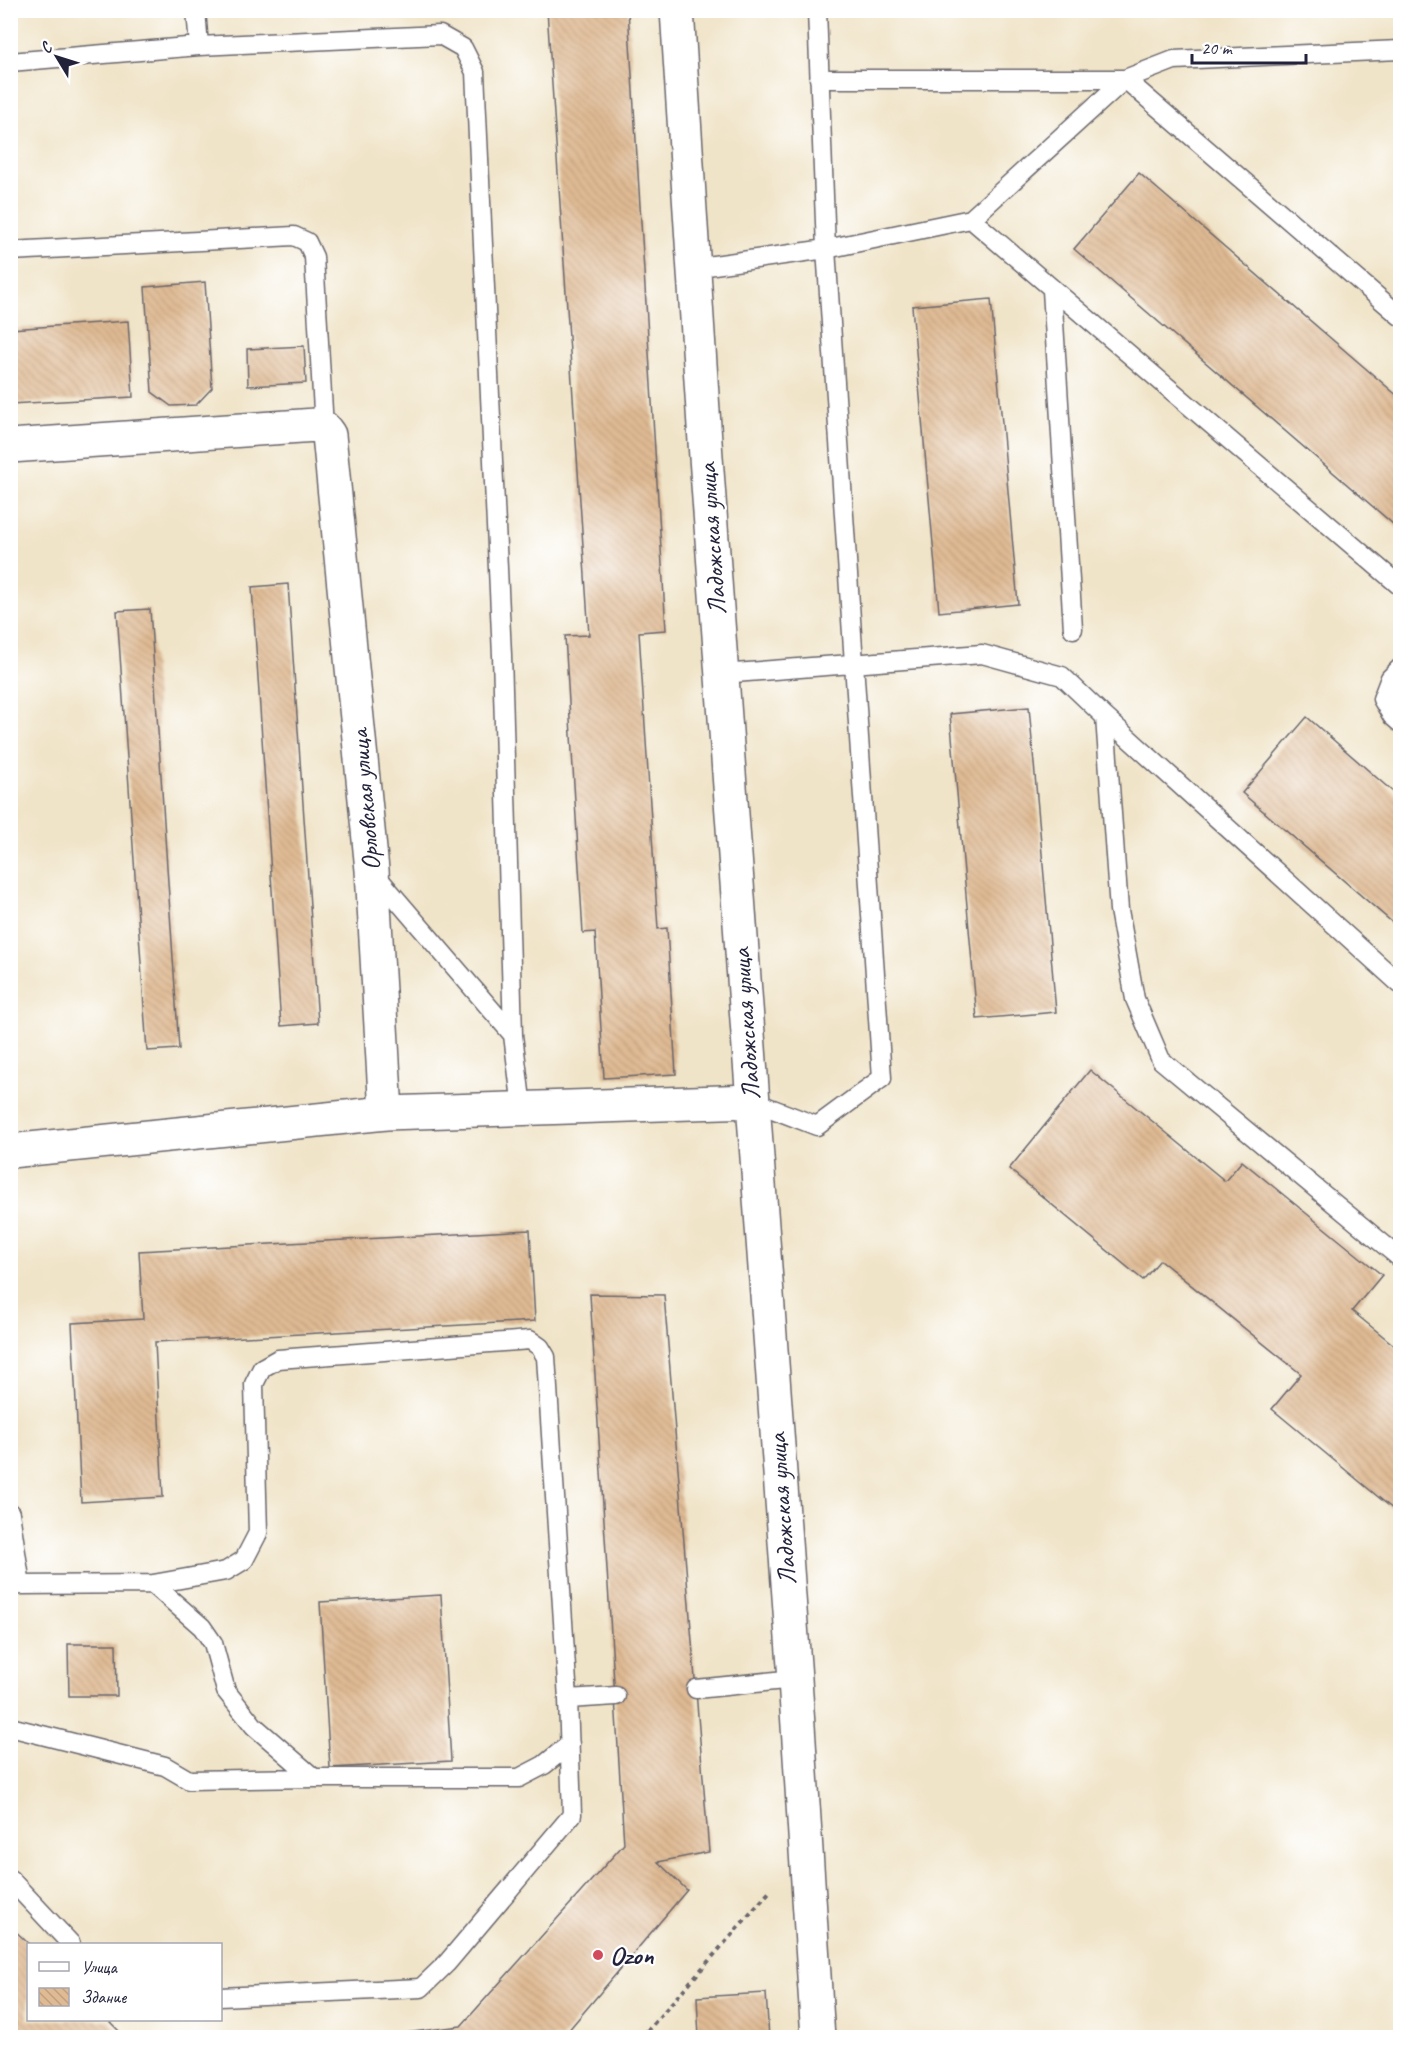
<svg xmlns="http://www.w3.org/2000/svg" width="1411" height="2048" font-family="Caveat,sans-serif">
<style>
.building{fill:url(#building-back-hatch)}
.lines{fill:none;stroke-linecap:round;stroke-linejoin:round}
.lane-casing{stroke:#6a666c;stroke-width:21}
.street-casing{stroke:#6a666c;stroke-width:36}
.secondary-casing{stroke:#6a666c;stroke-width:36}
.path{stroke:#6a666c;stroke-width:4;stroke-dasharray:4.5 4.5;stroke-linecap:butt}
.lane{stroke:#fff;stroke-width:18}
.street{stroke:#fff;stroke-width:33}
.secondary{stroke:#fff;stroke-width:33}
.poi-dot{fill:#d1495b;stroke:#fff;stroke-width:2}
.labels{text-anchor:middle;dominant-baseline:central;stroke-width:4.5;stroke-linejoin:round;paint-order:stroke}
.street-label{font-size:26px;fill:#22223b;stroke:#fff}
.poi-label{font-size:26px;font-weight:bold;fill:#22223b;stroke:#fff;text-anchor:start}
</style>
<defs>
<pattern id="building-back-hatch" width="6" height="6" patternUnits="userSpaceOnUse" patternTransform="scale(1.5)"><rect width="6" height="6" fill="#dfba93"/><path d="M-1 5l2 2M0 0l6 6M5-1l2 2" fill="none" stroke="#bfa080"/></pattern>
</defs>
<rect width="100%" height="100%" fill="#fff"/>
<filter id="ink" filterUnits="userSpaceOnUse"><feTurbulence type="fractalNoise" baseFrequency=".0167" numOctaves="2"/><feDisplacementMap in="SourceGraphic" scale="12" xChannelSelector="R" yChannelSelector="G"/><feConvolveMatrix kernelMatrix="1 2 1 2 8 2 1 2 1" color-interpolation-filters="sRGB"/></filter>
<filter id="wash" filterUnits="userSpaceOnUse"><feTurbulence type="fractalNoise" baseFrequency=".008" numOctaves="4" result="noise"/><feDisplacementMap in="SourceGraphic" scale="24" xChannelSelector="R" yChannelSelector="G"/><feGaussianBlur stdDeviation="1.35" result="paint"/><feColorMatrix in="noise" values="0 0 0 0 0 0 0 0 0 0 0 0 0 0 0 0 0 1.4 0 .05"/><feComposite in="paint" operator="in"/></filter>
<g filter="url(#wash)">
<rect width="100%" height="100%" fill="#f0e4c8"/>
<g id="blocks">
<path class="building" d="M547 10H628L666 630 639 632 658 929 667 928 676 1074 604 1078 595 932 583 933 565 636 589 635Z
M1139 173 1400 398V530L1074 249Z
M205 282 212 388 196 405 171 406 152 392 145 287Z
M991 299 1018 604 939 612 912 306Z
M128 321 133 397 10 404V329Z
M304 346 306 383 248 386 247 349Z
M288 584 318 1023 281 1026 252 587Z
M150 609 179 1049 147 1051 117 611Z
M1029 707 1056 1012 977 1019 950 714Z
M1307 717 1400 798V929L1242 793Z
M1090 1070 1225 1181 1242 1161 1382 1275 1352 1311 1400 1350V1515L1272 1409 1301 1374 1160 1260 1143 1280 1009 1169Z
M530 1230 535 1321 155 1342 163 1497 81 1502 72 1323 143 1319 139 1251Z
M590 1294 664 1295 709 1852 658 1862 687 1890 562 2038H365L461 2026 624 1844Z
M441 1595 451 1761 330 1768 320 1602Z
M68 1644H116L117 1696H69Z
M10 1926 28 1943V2020H108L126 2038H13Z
M766 1993 769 2038H699L697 1997Z"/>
</g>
</g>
<g filter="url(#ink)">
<use href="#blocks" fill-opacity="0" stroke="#6a666c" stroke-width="1.5"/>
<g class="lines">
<defs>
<path id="lane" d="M196 10 199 46
M10 62 199 46 440 35 463 48 475 72 502 655 513 1035 522 1108
M819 79H1125L1400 316
M971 219 1400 586
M10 251 294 236 307 242 314 257 324 428
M693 268 826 249 971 219 1125 79 1174 60 1400 50
M1052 290 1073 629
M1400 668 1390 678 1382 699 1392 716 1400 723
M721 674 982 654 1062 676 1105 717 1119 910 1135 999 1161 1060 1400 1258
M1105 717 1400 984
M374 873 513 1035
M752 1101 817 1126 882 1078 826 249 817 10
M10 1513 21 1585 10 1586
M153 1584 202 1627 213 1643 226 1691 254 1726 314 1778H519L544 1765 570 1744
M21 1585 153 1584 226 1571 244 1560 258 1533 254 1384 262 1368 278 1359 530 1340 540 1347 546 1357 568 1699 572 1815 447 1963 421 1988 220 1997
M696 1689 795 1679
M568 1699 616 1696
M10 1727 165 1766 189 1780 314 1778
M10 1879 71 1944"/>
<path id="street" d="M10 446 316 425 324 428 329 435 372 870 386 1113 10 1151
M386 1113 752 1101"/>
<path id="secondary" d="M677 10 706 457 795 1679 818 2038"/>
</defs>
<use href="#lane" class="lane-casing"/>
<use href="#street" class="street-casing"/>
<use href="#secondary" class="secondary-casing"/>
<path class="path" d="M641 2038 771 1890"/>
<use href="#lane" class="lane"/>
<use href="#street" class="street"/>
<use href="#secondary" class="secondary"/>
</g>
</g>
<circle class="poi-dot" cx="598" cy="1955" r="6"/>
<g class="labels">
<g class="street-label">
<text transform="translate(712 539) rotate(-94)">Ладожская улица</text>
<text transform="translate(365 800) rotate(-95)">Орловская улица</text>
<text transform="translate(746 1024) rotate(-94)">Ладожская улица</text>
<text transform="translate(782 1509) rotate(-94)">Ладожская улица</text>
</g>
<g class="poi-label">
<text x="610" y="1955">Ozon</text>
</g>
</g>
<rect width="1411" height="2048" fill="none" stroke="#fff" stroke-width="36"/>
<rect x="27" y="1943" width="195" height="78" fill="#ffffff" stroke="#a7a7b1" stroke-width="1.5"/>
<rect x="39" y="1962" width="30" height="9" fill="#ffffff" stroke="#a7a7b1" stroke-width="1.5"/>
<text x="81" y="1973" font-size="18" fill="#22223b">Улица</text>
<rect x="39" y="1988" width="30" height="18" fill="url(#building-back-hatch)" stroke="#a7a7b1" stroke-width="1.5"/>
<text x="81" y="2003" font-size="18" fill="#22223b">Здание</text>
<g transform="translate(57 57) rotate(308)" stroke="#ffffff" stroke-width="4.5" paint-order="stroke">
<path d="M0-4.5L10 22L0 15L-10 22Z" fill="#22223b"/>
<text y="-9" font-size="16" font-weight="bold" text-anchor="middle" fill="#22223b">С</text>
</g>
<path d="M1192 54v9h114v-9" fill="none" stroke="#22223b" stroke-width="3"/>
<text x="1201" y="54" font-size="18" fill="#22223b" stroke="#ffffff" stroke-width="4.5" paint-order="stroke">20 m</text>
</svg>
